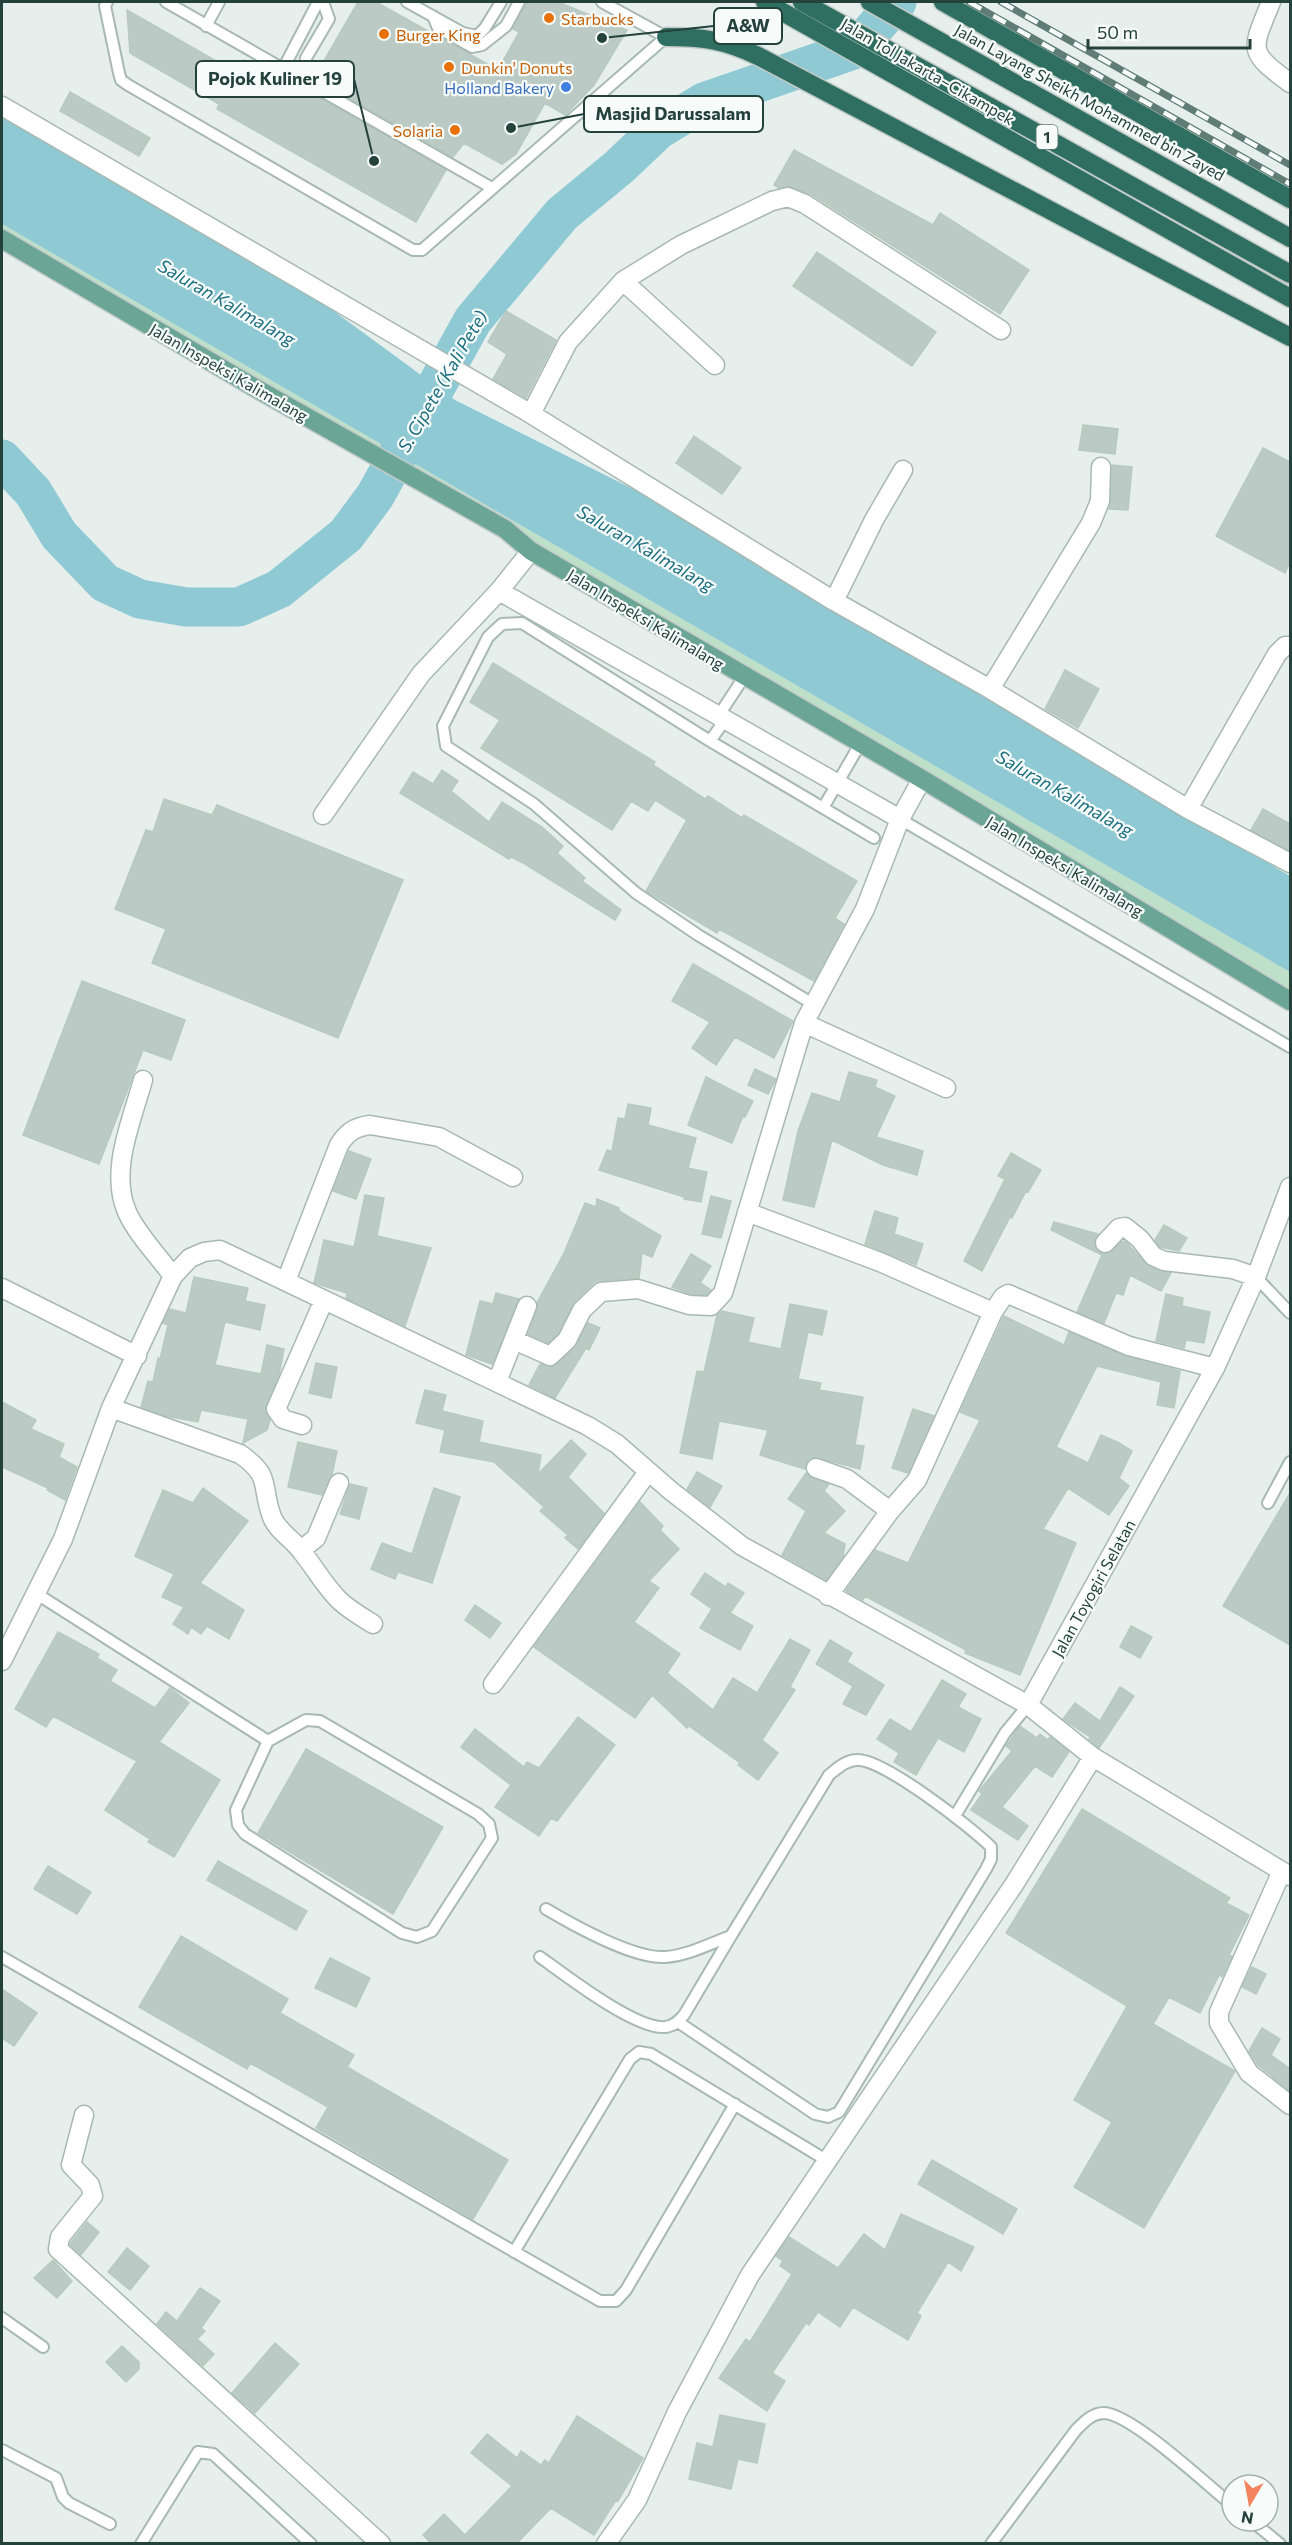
<svg xmlns="http://www.w3.org/2000/svg" width="1292" height="2545" font-family="Commissioner,sans-serif">
<style>
.green{fill:#bfe0c8}
.water{fill:#8ec9d4}
.lines{fill:none;stroke-linecap:round;stroke-linejoin:round}
.river{stroke:#8ec9d4;stroke-width:39}
.building{fill:#bbcac4;stroke:#b8c9c2;stroke-width:1.5}
.service-casing{stroke:#a8b8b2;stroke-width:14}
.minor-casing{stroke:#a8b8b2;stroke-width:21}
.primary-casing{stroke:#c2cac8;stroke-width:21}
.motorway-casing{stroke:#c2cac8;stroke-width:21}
.service{stroke:#fff;stroke-width:10}
.minor{stroke:#fff;stroke-width:18}
.primary{stroke:#6aa596;stroke-width:18}
.motorway{stroke:#2f6f62;stroke-width:18}
.rail-casing{stroke:#5f7d75;stroke-width:7}
.rail{stroke:#f7fbf9;stroke-width:4.5;stroke-dasharray:14;stroke-linecap:butt}
.food-dot{fill:#e8710a;stroke:#f7fbf9;stroke-width:2}
.shop-dot{fill:#3f7fe0;stroke:#f7fbf9;stroke-width:2}
.labels{text-anchor:middle;dominant-baseline:central;stroke-width:4.5;stroke-linejoin:round;paint-order:stroke}
.shield{fill:#f7fbf9;stroke:#637a73;stroke-width:1.5}
.shield-label{font-size:15px;font-weight:bold;fill:#24423a}
.food-label{font-size:16px;fill:#c56008;stroke:#f7fbf9;text-anchor:start}
.street-label{font-size:16px;fill:#24423a;stroke:#f7fbf9}
.shop-label{font-size:16px;fill:#366cbe;stroke:#f7fbf9;text-anchor:end}
.water-label{font-size:18px;font-style:italic;fill:#1c6f80;stroke:#f7fbf9}
.leader{fill:none;stroke:#24423a;stroke-width:2}
.callout-dot{fill:#24423a;stroke:#f7fbf9;stroke-width:2}
.callout{fill:#f7fbf9;stroke:#24423a;stroke-width:2}
.callout-label{font-size:18px;text-anchor:middle;font-weight:bold;fill:#24423a}
</style>
<rect width="100%" height="100%" fill="#e6efeb"/>
<path class="green" d="M2 224 1290 972V1001L2 239Z"/>
<path class="water" d="M2 117 316 298 455 400 657 501 1290 876V972L2 224Z"/>
<g class="lines">
<path class="river" d="M2 459 33 492 59 535 105 583 140 599 186 607H239L279 589 346 535 375 496 473 320 562 214 619 167 658 130 704 102 856 49 897 2"/>
</g>
<path class="building" d="M358 2H376L498 70 519 32 513 29 526 2H558L627 30 594 85 565 115 545 103 516 154 502 164 464 143 453 157 328 86 318 71Z
M127 10 237 73 244 60 305 95 307 91 446 170 416 222 217 109 219 104 130 53Z
M70 92 150 138 139 156 60 111Z
M794 150 933 225 940 213 1029 270 1000 314 811 194 792 187 779 188 774 185Z
M817 252 936 332 912 366 793 286Z
M506 311 556 340 526 398 493 379 507 354 488 342Z
M1083 425 1118 429 1115 454 1079 450Z
M694 436 741 468 722 494 676 463Z
M1263 448 1290 462V562L1285 573 1216 536Z
M1112 465 1132 467 1128 510 1109 509Z
M493 663 655 762 653 765 705 799 708 796 742 818 744 815 857 881 835 918 844 924 814 981 719 929 717 933 646 891 687 820 655 800 648 811 631 801 612 830 481 748 500 720 470 702Z
M1065 670 1099 689 1078 728 1045 709Z
M442 770 458 781 451 791 489 822 502 802 542 827 563 846 557 853 585 878 582 881 621 910 615 920 525 864 511 857 509 859 400 793 413 772 433 784Z
M164 799 212 815 217 805 403 880 338 1038 152 963 166 929 115 909 146 830 153 832Z
M1263 809 1290 824V851L1251 830Z
M693 964 793 1021 774 1058 735 1037 716 1065 692 1048 710 1022 672 1001Z
M82 981 185 1020 171 1060 143 1050 99 1164 23 1135Z
M755 1069 776 1079 768 1094 748 1085Z
M849 1072 877 1080 875 1087 895 1096 876 1137 923 1151 917 1175 883 1165 832 1140 814 1207 783 1200 798 1131 812 1093 840 1102Z
M706 1077 753 1101 745 1117 743 1116 732 1143 688 1125Z
M628 1104 651 1108 648 1125 696 1138 688 1168 707 1172 701 1202 684 1199V1197L599 1170 607 1150 612 1151 618 1118 625 1119Z
M349 1151 371 1159 356 1199 333 1191Z
M1011 1153 1041 1170 1028 1192 1026 1191 1012 1218 1010 1217 982 1271 964 1261 1005 1179 998 1176Z
M365 1195 384 1198 377 1236 431 1248 405 1326 346 1298 347 1293 314 1283 324 1240 354 1247Z
M711 1196 731 1201 721 1238 702 1234Z
M597 1199 619 1208V1211L661 1236 652 1257 642 1253 639 1278 596 1281 574 1302 558 1333 548 1343 528 1334 537 1310V1303L564 1253 585 1203 596 1207Z
M875 1211 898 1218 894 1234 923 1244 916 1265 865 1244Z
M1054 1222 1098 1234 1094 1246 1102 1254H1109L1122 1241 1126 1242 1148 1266 1171 1273 1161 1291 1130 1275 1123 1295 1116 1293 1104 1323 1077 1312 1102 1255 1051 1230Z
M1164 1225 1187 1238 1179 1251 1160 1247 1155 1240Z
M691 1254 711 1266 700 1283 711 1290 706 1295 691 1294 672 1287Z
M194 1277 248 1288 245 1301 265 1305 260 1330 225 1322 215 1365 261 1374 267 1345 284 1349 279 1375 266 1405 265 1411 270 1420 267 1430 243 1443 248 1419 201 1410 198 1422 166 1416 141 1407 148 1381 153 1382 158 1358 160 1359 168 1325 163 1323 170 1309 186 1313Z
M496 1293 519 1299 492 1364 466 1355 480 1301 493 1304Z
M1166 1294 1183 1298 1182 1306 1210 1312 1204 1343 1186 1340 1184 1348 1156 1341Z
M790 1304 827 1311 822 1335 808 1332 798 1379 821 1383 819 1390 863 1397 855 1445 864 1446 860 1469 815 1457 808 1460 805 1469 760 1455 768 1430 719 1421 712 1459 680 1453 697 1371 704 1372 717 1315 722 1311 754 1318 748 1342 781 1349Z
M1004 1316 1064 1345 1069 1332 1125 1356 1180 1371 1174 1408 1157 1405 1161 1382 1097 1366 1056 1447 1088 1463 1101 1435 1119 1443 1132 1451 1119 1478 1129 1486 1109 1515 1068 1488 1043 1529 1076 1543 1020 1675 965 1653 966 1650 865 1596 863 1600 846 1591 875 1550 908 1563 980 1420 960 1412Z
M588 1323 600 1328 589 1350 586 1348 555 1398 529 1385 540 1364 553 1367 575 1348Z
M316 1363 337 1367 331 1398 309 1393Z
M425 1390 446 1395 442 1411 483 1421 479 1442 541 1455 538 1474 571 1440 586 1454 568 1477 604 1513 578 1549 565 1538 568 1535 540 1511 544 1507 494 1462 440 1452 445 1430 416 1423Z
M2 1402 36 1420 31 1429 64 1444 59 1457 77 1467 65 1500 47 1490 48 1488 2 1467Z
M913 1409 934 1416 908 1473 892 1468Z
M298 1442 337 1451 332 1475 322 1495 288 1487Z
M697 1472 722 1486 710 1507 687 1489Z
M806 1473 812 1478 829 1484 824 1491 845 1511 824 1533 845 1544 843 1557 826 1580 782 1555 806 1511 788 1499Z
M350 1484 367 1488 359 1519 340 1514Z
M203 1488 248 1521 200 1583 244 1610 229 1639 207 1626 201 1634 191 1627 188 1634 173 1624 184 1607 162 1597 174 1574 135 1556 163 1490 193 1503Z
M434 1488 460 1497 432 1583 398 1572 395 1579 371 1569 382 1543 412 1554Z
M1290 1493V1645L1223 1606Z
M640 1502 663 1526 660 1530 679 1549 649 1581 659 1588 634 1622 680 1654 667 1673 713 1710 733 1678 757 1693 790 1639 810 1650 790 1687 795 1690 762 1740 778 1753 758 1780 738 1765 740 1763 689 1726 687 1728 652 1695 635 1718 534 1647Z
M705 1573 726 1587 728 1583 744 1593 730 1613 753 1626 740 1650 700 1628 712 1609 691 1594Z
M475 1605 501 1623 490 1638 465 1620Z
M1131 1626 1152 1637 1140 1658 1120 1647Z
M58 1632 99 1654 97 1658 117 1670 110 1681 155 1708 170 1688 189 1703 159 1742 220 1780 174 1857 148 1842 150 1839 105 1810 137 1761 53 1716 46 1727 15 1709Z
M830 1640 852 1653 847 1662 884 1685 866 1715 843 1704 853 1686 816 1664Z
M942 1680 966 1694 958 1707 981 1719 964 1752 938 1738 916 1775 894 1762 899 1753 877 1739 890 1719 911 1732Z
M1120 1687 1134 1696 1099 1748 1089 1739 1090 1737 1063 1719 1075 1703 1100 1721Z
M578 1717 615 1745 557 1821 551 1818 539 1836 495 1807 511 1785 461 1747 475 1729 524 1767 527 1762 539 1768Z
M1020 1726 1037 1738 1040 1734 1048 1740 1050 1737 1069 1752 1052 1777 1035 1766 1002 1807 1028 1826 1018 1840 971 1810 982 1794 979 1791 1012 1751 1006 1746Z
M306 1749 443 1827 393 1914 258 1833Z
M1082 1809 1230 1898 1226 1903 1249 1915 1229 1955 1232 1956 1222 1977 1219 1975 1200 2013 1169 1997 1153 2024 1235 2071 1144 2228 1074 2187 1112 2122 1074 2100 1127 2006 1006 1933Z
M218 1861 307 1911 296 1930 207 1880Z
M48 1866 91 1892 77 1914 34 1889Z
M181 1936 288 1999 280 2013 354 2055 347 2067 508 2160 473 2219 316 2128 328 2107 250 2063 247 2069 139 2007Z
M330 1958 370 1978 356 2007 315 1988Z
M1252 1967 1266 1974 1256 1994 1242 1987Z
M2 1989 37 2013 14 2046 2 2038Z
M1262 2028 1280 2039 1271 2055 1290 2069V2091L1258 2065 1249 2051Z
M932 2160 1017 2209 1003 2234 918 2184Z
M901 2214 974 2247 961 2271 948 2262 917 2313 921 2316 908 2340 853 2307 840 2327 818 2312 809 2325 806 2323 772 2373 785 2381 767 2411 719 2378 746 2339 750 2342 792 2274 780 2266 783 2261 776 2256 789 2237 838 2268 864 2234 885 2250Z
M87 2222 99 2232 81 2255 70 2245 71 2242Z
M127 2248 149 2266 130 2290 108 2272Z
M53 2260 72 2281 57 2298 34 2278Z
M200 2288 220 2301 201 2328 205 2331 197 2339 214 2354 203 2366 157 2324 166 2312 177 2321Z
M275 2343 299 2364 255 2413 232 2393Z
M122 2346 139 2362V2369L126 2382 106 2362Z
M720 2415 765 2424 757 2463 738 2459 731 2489 689 2479 697 2443 713 2447Z
M577 2416 643 2458 618 2501 616 2500 594 2535 551 2508 516 2544H432L423 2535 444 2514 465 2535 512 2486 471 2453 487 2434 517 2458 521 2451 541 2465 545 2460 549 2463Z"/>
<g class="lines">
<defs>
<path id="service" d="M107 2 105 6 119 73 121 80 128 85 413 250H422L666 37 602 2
M166 2 492 188
M407 2 463 33 477 36 485 28 501 2
M433 16 438 28 472 47 482 45 506 26 519 2
M206 26 219 2
M283 69 318 2
M322 90 305 65 306 58 329 19 323 2
M710 741 720 727 719 715 744 677
M823 808 860 744
M900 819 1290 1047
M813 1004 698 935 636 893 534 804 446 746 443 726 488 637 502 624 522 623 710 741 874 838
M1256 1277 1290 1313
M1268 1503 1290 1462
M37 1594 268 1741
M306 1720 320 1721 478 1814 489 1824 492 1838 432 1931 417 1937 402 1933 245 1834 238 1825 236 1810 268 1741Z
M955 1816 1005 1733 1028 1705
M546 1909C573 1925 634 1959 665 1957 687 1956 711 1943 731 1936L829 1775C838 1768 846 1760 857 1760 882 1758 971 1827 991 1847V1859L986 1869 839 2112 828 2117 815 2114 678 2022
M2 1957 600 2301H616L626 2290 735 2104
M540 1957C565 1975 636 2030 665 2027 674 2026 679 2021 684 2015L731 1936
M514 2252 630 2059 639 2052 651 2054 826 2160
M2 2318 43 2347
M2 2450 56 2478 63 2497 69 2503 110 2524
M1252 2521 1280 2544
M141 2544 198 2452 213 2454 311 2544
M991 2544 1076 2430C1084 2422 1092 2413 1104 2413 1132 2414 1207 2485 1232 2505"/>
<path id="minor" d="M1271 2C1251 51 1247 51 1290 83
M2 106 531 414 834 601 990 689 1188 809 1290 863
M623 281 715 365
M531 414 568 342 623 281 681 245 772 201 788 197 805 204 1001 330
M499 591 900 819
M834 601 874 520 903 470
M990 689 1091 523 1100 501 1101 467
M1188 809 1277 654 1285 646H1290
M323 815 421 674 499 591 531 551
M804 1023 946 1088
M143 1080C132 1120 109 1171 127 1212 136 1233 159 1257 173 1276
M747 1212 880 1262 993 1312
M1105 1243 1119 1228 1125 1227 1140 1239 1153 1256 1164 1261 1233 1269 1256 1277
M286 1281 339 1145C347 1132 355 1127 370 1125L439 1137 513 1177
M2 1288 137 1356
M514 1340 550 1356 567 1340 582 1310 601 1292 638 1289 689 1305 711 1306 723 1293 804 1023 865 909 900 819 922 779
M497 1382 527 1306
M111 1408 240 1454C273 1477 260 1485 272 1517 278 1532 293 1539 302 1552 315 1568 324 1585 339 1600 348 1609 362 1617 373 1624
M302 1425 283 1419 276 1409 324 1300
M816 1468 847 1479 890 1511 828 1596
M890 1511 917 1480 993 1312 1003 1297 1008 1294 1129 1346 1215 1368
M301 1550 316 1538 339 1483
M2 1661 63 1539 111 1408 173 1276 190 1258 204 1252 220 1250 588 1426 617 1444 671 1491 742 1546 1028 1705 1093 1757 1290 1876
M493 1684 648 1472
M1028 1705 1215 1368 1256 1277 1290 1187
M1282 1871 1219 2012V2023L1249 2073 1290 2105
M84 2115 71 2165 90 2185 93 2196 60 2237 58 2249 381 2544
M606 2544 637 2500 677 2412 750 2275 1015 1883 1093 1757"/>
<path id="primary" d="M2 239 252 386 505 529 531 551 922 779 1290 1001"/>
<path id="motorway" d="M765 2 1290 298
M802 2 1290 274
M870 2 1290 238
M943 2 1290 199
M666 37C703 37 724 40 758 56L1290 337"/>
</defs>
<use href="#service" class="service-casing"/>
<use href="#minor" class="minor-casing"/>
<use href="#primary" class="primary-casing"/>
<use href="#motorway" class="motorway-casing"/>
<use href="#service" class="service"/>
<use href="#minor" class="minor"/>
<use href="#primary" class="primary"/>
<use href="#motorway" class="motorway"/>
<defs>
<path id="rail" d="M969 2 1290 184
M1001 2 1290 165"/>
</defs>
<use href="#rail" class="rail-casing"/>
<use href="#rail" class="rail"/>
</g>
<g class="food-dot">
<circle cx="549" cy="18" r="6"/>
<circle cx="384" cy="34" r="6"/>
<circle cx="449" cy="67" r="6"/>
<circle cx="455" cy="130" r="6"/>
</g>
<circle class="shop-dot" cx="566" cy="87" r="6"/>
<g class="labels">
<rect class="shield" x="1036.5" y="125" width="21" height="24" rx="4.5"/>
<g class="shield-label">
<text x="1047" y="137">1</text>
</g>
<g class="food-label">
<text x="561" y="18">Starbucks</text>
<text x="396" y="34">Burger King</text>
<text x="461" y="67">Dunkin' Donuts</text>
<text x="443" y="130" text-anchor="end">Solaria</text>
</g>
<g class="street-label">
<text transform="translate(928 71) rotate(30)">Jalan Tol Jakarta–Cikampek</text>
<text transform="translate(1090 102) rotate(29)">Jalan Layang Sheikh Mohammed bin Zayed</text>
<text transform="translate(229 372) rotate(30)">Jalan Inspeksi Kalimalang</text>
<text transform="translate(646 619) rotate(31)">Jalan Inspeksi Kalimalang</text>
<text transform="translate(1065 866) rotate(31)">Jalan Inspeksi Kalimalang</text>
<text transform="translate(1093 1588) rotate(-61)">Jalan Toyogiri Selatan</text>
</g>
<g class="shop-label">
<text x="554" y="87">Holland Bakery</text>
</g>
<g class="water-label">
<text transform="translate(227 302) rotate(30)">Saluran Kalimalang</text>
<text transform="translate(442 381) rotate(-60)">S. Cipete (Kali Pete)</text>
<text transform="translate(646 548) rotate(30)">Saluran Kalimalang</text>
<text transform="translate(1065 793) rotate(30)">Saluran Kalimalang</text>
</g>
</g>
<path class="leader" d="M602 38L714 26M374 161L354 79M511 128L584 114"/>
<g class="callout-dot">
<circle cx="602" cy="38" r="6"/>
<circle cx="374" cy="161" r="6"/>
<circle cx="511" cy="128" r="6"/>
</g>
<g class="callout">
<rect x="714" y="8" width="68" height="36" rx="6"/>
<rect x="196" y="61" width="158" height="36" rx="6"/>
<rect x="584" y="96" width="179" height="36" rx="6"/>
</g>
<g class="callout-label">
<text x="748" y="32">A&amp;W</text>
<text x="275" y="85">Pojok Kuliner 19</text>
<text x="673" y="120">Masjid Darussalam</text>
</g>
<rect width="1292" height="2545" fill="none" stroke="#24423a" stroke-width="6"/>
<g transform="translate(1250 2503) rotate(190)"><circle r="28" fill="#f7fbf9" stroke="#a3b1ad" stroke-width="1.5"/>
<path d="M0-4.5L10 22L0 15L-10 22Z" fill="#f4845f"/>
<text y="-9" font-size="16" font-weight="bold" text-anchor="middle" fill="#24423a">N</text>
</g>
<path d="M1088 39v9h162v-9" fill="none" stroke="#24423a" stroke-width="3"/>
<text x="1097" y="39" font-size="18" fill="#24423a" stroke="#f7fbf9" stroke-width="4.5" paint-order="stroke">50 m</text>
</svg>
